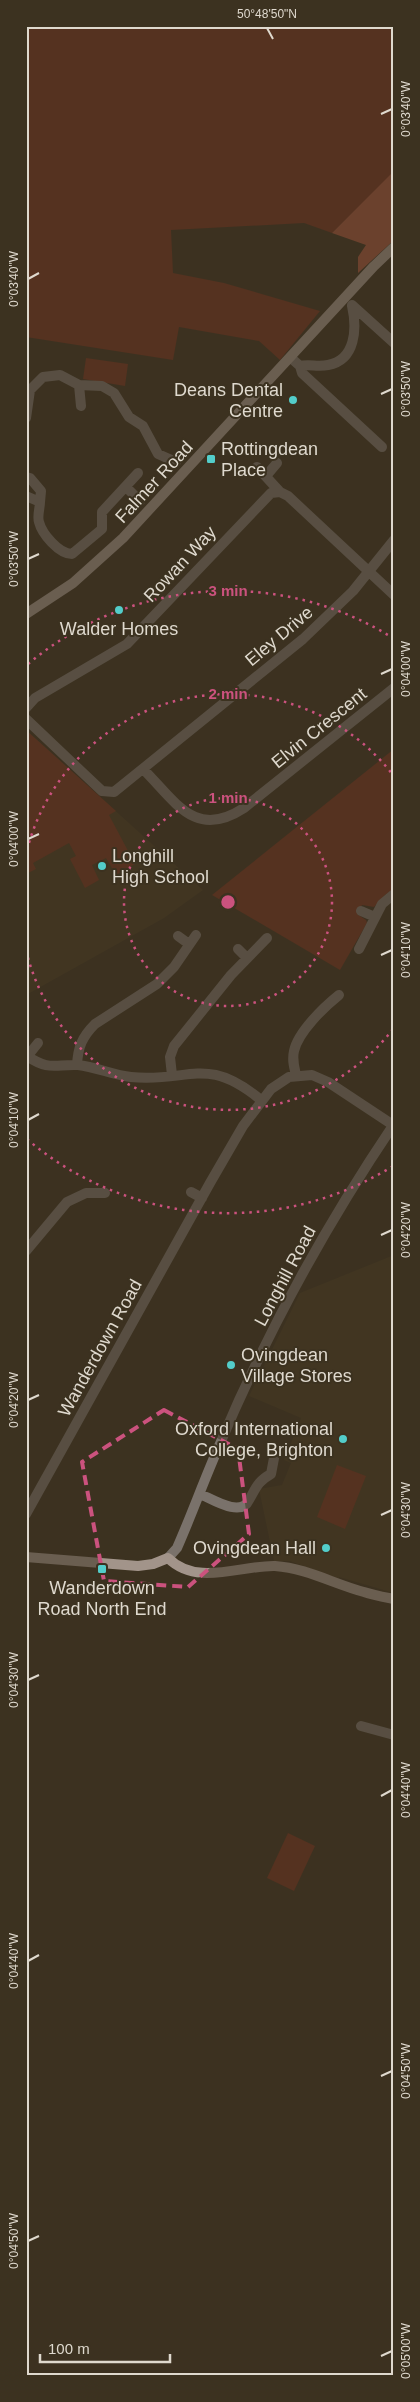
<svg xmlns="http://www.w3.org/2000/svg" width="420" height="2402" font-family="Helvetica,sans-serif">
<style>
.built{fill:#483b23}
.green{fill:#73331f}
.forest{fill:#a5563d}
.lines{fill:none;stroke-linecap:round;stroke-linejoin:round}
.street{stroke:#7a726b;stroke-width:10}
.secondary{stroke:#a2948a;stroke-width:10}
.marked{fill:none;stroke:#cb527e;stroke-width:4;stroke-dasharray:10 6;stroke-linejoin:round}
.ticks{fill:none;stroke:#dfd9ce;stroke-width:2}
.ring{fill:none;stroke:#cb527e;stroke-width:2.5;stroke-dasharray:2.5 5}
.poi-dot{fill:#53cdca;stroke:#3c3220;stroke-width:2}
.labels{text-anchor:middle;dominant-baseline:central;stroke-width:4;stroke-linejoin:round;paint-order:stroke}
.poi-label{font-size:18px;fill:#dfd9ce;stroke:#3c3220;text-anchor:end}
.street-label{font-size:18px;fill:#dfd9ce;stroke:#3c3220}
.centre{fill:#cb527e;stroke:#3c3220;stroke-width:2.5}
.ring-label{font-size:15px;text-anchor:middle;font-weight:bold;fill:#cb527e;stroke:#3c3220;stroke-width:4;stroke-linejoin:round;paint-order:stroke}
.neatline{fill:none;stroke:#dfd9ce;stroke-width:2}
.ticks-label{font-size:12px;text-anchor:middle;fill:#dfd9ce}
</style>
<rect width="100%" height="100%" fill="#3c3220"/>
<path class="built" d="M26 730 203 890 164 918 26 995Z
M394 1255V1593L339 1577 338 1579 290 1561H274L259 1489 282 1485 291 1463 284 1460 301 1418 249 1396 300 1293Z"/>
<path class="green" d="M26 26H394V172L332 233 304 223 171 230 173 273 224 283 320 311 280 360 259 341 179 327 173 360 26 337Z
M86 358 128 364 125 386 83 379Z
M26 730 116 811 109 815 135 864 116 875 106 858 92 865 99 880 85 888 70 859 76 856 69 843 33 863 36 869 26 874Z
M394 749V889L385 895 374 907 362 905 357 914 366 920 367 923 340 970 212 895Z
M337 1465 366 1476 345 1529 317 1517Z
M288 1833 315 1846 294 1891 267 1878Z"/>
<path class="forest" d="M394 171V240L358 273V257L366 245 332 233Z"/>
<g class="lines">
<path class="street" d="M352 305 394 343
M291 358 300 366 302 373 382 447
M300 366C309 364 318 367 328 365 356 360 357 328 352 306
M79 385 81 406
M26 418 30 390 43 377 60 375 79 385 102 386 114 393 129 417 143 426 158 454 176 462
M257 467 280 492
M266 476 277 463
M26 477 30 478 41 491 40 502
M126 487 140 501
M26 496 40 502C40 508 37 516 39 522 42 534 59 554 72 554L102 529V512L138 473
M26 708 35 698 127 644 271 493 280 492 288 496 394 595
M26 719 102 791 114 792 303 639 353 591 394 540
M143 769C176 802 195 840 244 808L394 688
M361 911 375 917
M178 936 189 944
M238 949 247 958
M359 949 382 904 394 894
M27 1056C49 1071 55 1064 78 1065 96 1067 113 1075 131 1077 190 1083 205 1054 261 1100
M26 1058 38 1043
M77 1065C78 1047 82 1037 95 1024L157 984 174 967 196 935
M172 1075 170 1057 174 1046 231 975 267 938
M296 1075C294 1067 292 1060 294 1051 298 1032 324 1007 339 995
M191 1192 202 1198
M26 1251 67 1202 86 1193H105
M200 1494C212 1499 241 1518 249 1500 256 1488 258 1481 271 1474L275 1453
M26 1514 210 1183 243 1126 271 1089 289 1077 312 1075 328 1082 393 1125
M168 1558 177 1548C192 1514 204 1480 219 1446 266 1334 326 1225 394 1124
M361 1726 394 1735"/>
<path class="secondary" d="M26 614 73 583 123 538 374 266 394 247
M26 1557 138 1566 153 1564 168 1558C197 1587 241 1565 275 1566 306 1568 334 1584 364 1592 373 1595 384 1597 394 1599"/>
</g>
<path d="M0 0H420V2402H0ZM164 1410 238 1449 249 1534 188 1587 104 1581 82 1462Z" fill="#3c3220" fill-opacity=".55" fill-rule="evenodd"/>
<path class="marked" d="M164 1410 238 1449 249 1534 188 1587 104 1581 82 1462Z"/>
<path class="ticks" d="M267 28 273 39M381 114 392 109M28 279 39 273M381 394 392 389M28 559 39 554M381 674 392 669M28 839 39 834M381 955 392 950M28 1120 39 1114M381 1235 392 1230M28 1400 39 1395M381 1515 392 1510M28 1680 39 1675M381 1796 392 1790M28 1961 39 1955M381 2076 392 2071M28 2241 39 2236M381 2356 392 2351"/>
<g class="ring">
<circle cx="228" cy="902" r="104"/>
<path d="M393 1029A208 208 0 0 1 27 954M27 850A208 208 0 0 1 393 775"/>
<path d="M393 1166A311 311 0 0 1 28 1140M28 664A311 311 0 0 1 393 638"/>
</g>
<g class="poi-dot">
<circle cx="293" cy="400" r="5"/>
<rect x="206" y="454" width="10" height="10" rx="2.5"/>
<circle cx="119" cy="610" r="5"/>
<circle cx="102" cy="866" r="5"/>
<circle cx="231" cy="1365" r="5"/>
<circle cx="343" cy="1439" r="5"/>
<circle cx="326" cy="1548" r="5"/>
<rect x="97" y="1564" width="10" height="10" rx="2.5"/>
</g>
<g class="labels">
<g class="poi-label">
<text x="283" y="390">Deans Dental<tspan x="283" dy="21">Centre</tspan></text>
<text x="221" y="449" text-anchor="start">Rottingdean<tspan x="221" dy="21">Place</tspan></text>
<text x="119" y="629" text-anchor="middle">Walder Homes</text>
<text x="112" y="856" text-anchor="start">Longhill<tspan x="112" dy="21">High School</tspan></text>
<text x="241" y="1355" text-anchor="start">Ovingdean<tspan x="241" dy="21">Village Stores</tspan></text>
<text x="333" y="1429">Oxford International<tspan x="333" dy="21">College, Brighton</tspan></text>
<text x="316" y="1548">Ovingdean Hall</text>
<text x="102" y="1588" text-anchor="middle">Wanderdown<tspan x="102" dy="21">Road North End</tspan></text>
</g>
<g class="street-label">
<text transform="translate(154 482) rotate(-47)">Falmer Road</text>
<text transform="translate(180 564) rotate(-47)">Rowan Way</text>
<text transform="translate(279 636) rotate(-40)">Eley Drive</text>
<text transform="translate(319 728) rotate(-39)">Elvin Crescent</text>
<text transform="translate(285 1276) rotate(-62)">Longhill Road</text>
<text transform="translate(100 1348) rotate(-61)">Wanderdown Road</text>
</g>
</g>
<circle cx="228" cy="902" r="8" class="centre"/>
<g class="ring-label">
<text x="228" y="596">3 min</text>
<text x="228" y="699">2 min</text>
<text x="228" y="803">1 min</text>
</g>
<rect width="420" height="2402" fill="none" stroke="#3c3220" stroke-width="55"/>
<path d="M40 2354v8h130v-8" fill="none" stroke="#dfd9ce" stroke-width="2.5"/>
<text x="48" y="2354" font-size="15" fill="#dfd9ce" stroke="#3c3220" stroke-width="4" paint-order="stroke">100 m</text>
<rect x="28" y="28" width="364" height="2346" class="neatline"/>
<g class="ticks-label">
<text x="267" y="18">50°48'50"N</text>
<text transform="translate(406 109) rotate(-90)" y="4">0°03'40"W</text>
<text transform="translate(14 279) rotate(-90)" y="4">0°03'40"W</text>
<text transform="translate(406 389) rotate(-90)" y="4">0°03'50"W</text>
<text transform="translate(14 559) rotate(-90)" y="4">0°03'50"W</text>
<text transform="translate(406 669) rotate(-90)" y="4">0°04'00"W</text>
<text transform="translate(14 839) rotate(-90)" y="4">0°04'00"W</text>
<text transform="translate(406 950) rotate(-90)" y="4">0°04'10"W</text>
<text transform="translate(14 1120) rotate(-90)" y="4">0°04'10"W</text>
<text transform="translate(406 1230) rotate(-90)" y="4">0°04'20"W</text>
<text transform="translate(14 1400) rotate(-90)" y="4">0°04'20"W</text>
<text transform="translate(406 1510) rotate(-90)" y="4">0°04'30"W</text>
<text transform="translate(14 1680) rotate(-90)" y="4">0°04'30"W</text>
<text transform="translate(406 1790) rotate(-90)" y="4">0°04'40"W</text>
<text transform="translate(14 1961) rotate(-90)" y="4">0°04'40"W</text>
<text transform="translate(406 2071) rotate(-90)" y="4">0°04'50"W</text>
<text transform="translate(14 2241) rotate(-90)" y="4">0°04'50"W</text>
<text transform="translate(406 2351) rotate(-90)" y="4">0°05'00"W</text>
</g>
</svg>
